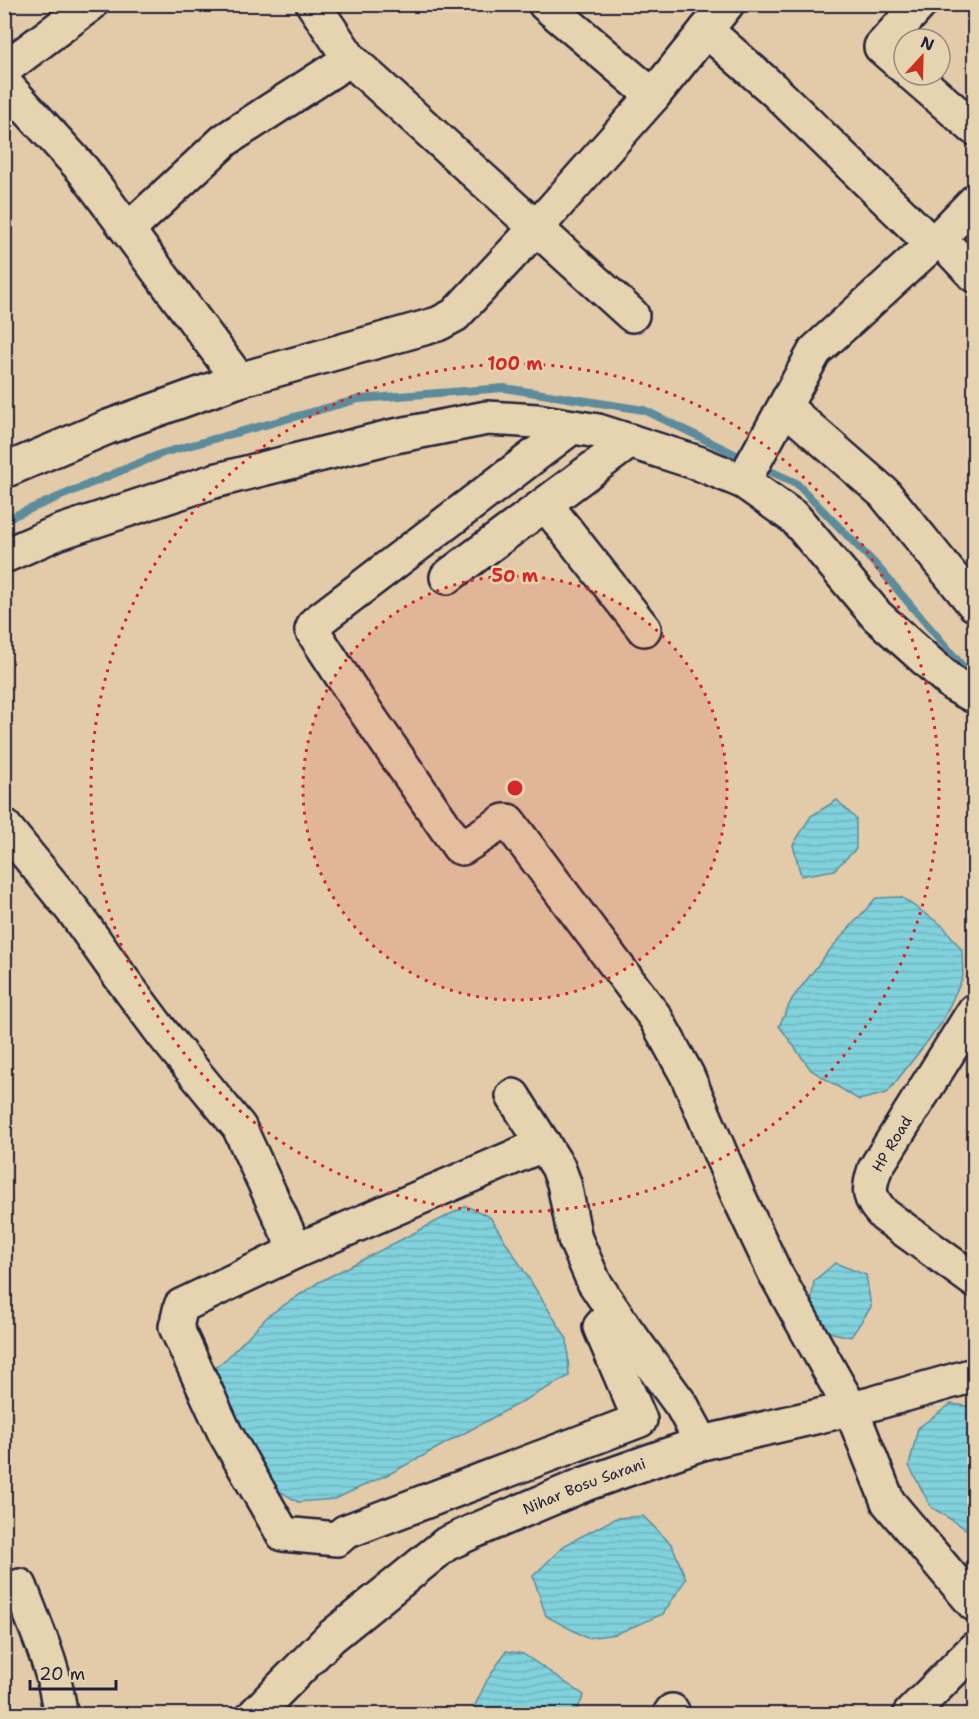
<svg xmlns="http://www.w3.org/2000/svg" width="979" height="1719" font-family="'Shantell Sans',sans-serif">
<style>
.water{fill:url(#water-rules);stroke:#5b8c9c;stroke-width:1.5}
.lines{fill:none;stroke-linecap:round;stroke-linejoin:round}
.stream{stroke:#5b8c9c;stroke-width:8}
.minor-casing{stroke:#22223b;stroke-width:38}
.minor{stroke:#e6d3b0;stroke-width:33}
.ring{fill:none;stroke:#d62828;stroke-width:3;stroke-dasharray:3 6}
.labels{text-anchor:middle;dominant-baseline:central;stroke-width:5;stroke-linejoin:round;paint-order:stroke}
.street-label{font-size:15px;fill:#22223b;stroke:#e6d3b0}
.centre{fill:#d62828;stroke:#e6d3b0;stroke-width:3}
.ring-label{font-size:18px;text-anchor:middle;font-weight:bold;fill:#d62828;stroke:#e6d3b0;stroke-width:5;stroke-linejoin:round;paint-order:stroke}
</style>
<defs>
<pattern id="water-rules" width="6" height="5" patternUnits="userSpaceOnUse" patternTransform="scale(1.5)"><rect width="6" height="5" fill="#81d2dc"/><path d="M0 2.5h6" fill="none" stroke="#6fb4be"/></pattern>
</defs>
<rect width="100%" height="100%" fill="#e3caa8"/>
<filter id="ink" filterUnits="userSpaceOnUse"><feTurbulence type="fractalNoise" baseFrequency=".0167" numOctaves="2"/><feDisplacementMap in="SourceGraphic" scale="12" xChannelSelector="R" yChannelSelector="G"/><feConvolveMatrix kernelMatrix="1 2 1 2 8 2 1 2 1" color-interpolation-filters="sRGB"/></filter>
<g filter="url(#ink)">
<path class="water" d="M837 800 856 819V849L834 870 801 876 793 845 811 816Z
M901 897 943 926 962 950 963 977 941 1024 887 1093 859 1100 811 1070 779 1026 792 999 828 952 876 898Z
M466 1206 490 1217 567 1339 569 1376 395 1471 335 1499 298 1502 264 1482 203 1378 227 1358 269 1315 319 1282Z
M835 1263 866 1275 871 1307 851 1337 828 1332 810 1309 814 1281Z
M951 1404 974 1407V1529H966L931 1507 909 1466 918 1428Z
M643 1516 672 1545 686 1579 663 1614 616 1634 587 1638 546 1616 533 1576 565 1545 616 1518Z
M506 1651 523 1654 584 1695 575 1714H471L486 1682Z"/>
<g class="lines">
<path class="stream" d="M759 466 796 483 878 567 965 669 974 673
M4 520 163 453 359 399 504 388 644 410 747 460"/>
<defs>
<g id="minor">
<path d="M313 4 350 59 632 315"/>
<path d="M545 4 653 96 727 4"/>
<path d="M706 30 776 92 932 244"/>
<path d="M904 67 881 47 920 4"/>
<path d="M4 69 91 4"/>
<path d="M913 75 974 128"/>
<path d="M4 83 83 170 239 380"/>
<path d="M128 230 225 140 350 59"/>
<path d="M939 238 974 275"/>
<path d="M785 407 884 493 974 604"/>
<path d="M572 427 315 623 312 630 357 699 459 847 462 848 504 821H508L655 1017 687 1075 738 1195 774 1271 851 1409 888 1502 974 1604"/>
<path d="M4 471 108 427 239 380 438 324 455 315 536 228 653 96"/>
<path d="M744 482 750 469 815 351 939 238 974 202"/>
<path d="M546 505 644 629"/>
<path d="M4 556 57 533 214 481 390 437 487 418 537 421 598 431 698 463 744 482 795 518 877 616 954 685 974 696"/>
<path d="M447 577 630 441"/>
<path d="M4 826 75 913 119 975 163 1034 239 1127 296 1251"/>
<path d="M974 1011 875 1169C867 1192 869 1198 884 1215L974 1280"/>
<path d="M513 1096 558 1167 564 1183 575 1239 594 1282 624 1327 682 1406 702 1443"/>
<path d="M544 1144 296 1251 181 1306 176 1327 225 1433 283 1534 337 1539 345 1532 640 1420 600 1327 614 1312"/>
<path d="M20 1586C35 1627 56 1670 60 1714"/>
<path id="s1" d="M255 1714 331 1637 446 1544 474 1531 585 1484 702 1443 871 1404 974 1375"/>
<path d="M670 1714 672 1711"/>
<path d="M910 1714 974 1649"/>
</g>
</defs>
<use href="#minor" class="minor-casing"/>
<use href="#minor" class="minor"/>
</g>
</g>
<circle cx="515" cy="788" r="212" fill="#d62828" fill-opacity=".12"/>
<g class="ring">
<circle cx="515" cy="788" r="212"/>
<circle cx="515" cy="788" r="424"/>
</g>
<g class="labels">
<g class="street-label">
<text transform="translate(892 1144) rotate(-59)">HP Road</text>
<text stroke="none"><textPath href="#s1" startOffset="406">Nihar Bosu Sarani</textPath></text>
</g>
</g>
<circle cx="515" cy="788" r="9" class="centre"/>
<g class="ring-label">
<text x="515" y="370">100 m</text>
<text x="515" y="582">50 m</text>
</g>
<rect width="979" height="1719" fill="none" stroke="#e6d3b0" stroke-width="24"/>
<rect x="12" y="12" width="955" height="1695" fill="none" stroke="#22223b" stroke-width="2" filter="url(#ink)"/>
<g transform="translate(922 57) rotate(22)"><circle r="28" fill="#e6d3b0" stroke="#988c81" stroke-width="1.5"/>
<path d="M0-4.5L10 22L0 15L-10 22Z" fill="#c8321e"/>
<text y="-9" font-size="16" font-weight="bold" text-anchor="middle" fill="#22223b">N</text>
</g>
<path d="M30 1680v9h86v-9" fill="none" stroke="#22223b" stroke-width="3"/>
<text x="39" y="1680" font-size="18" fill="#22223b" stroke="#e6d3b0" stroke-width="4.5" paint-order="stroke">20 m</text>
</svg>
